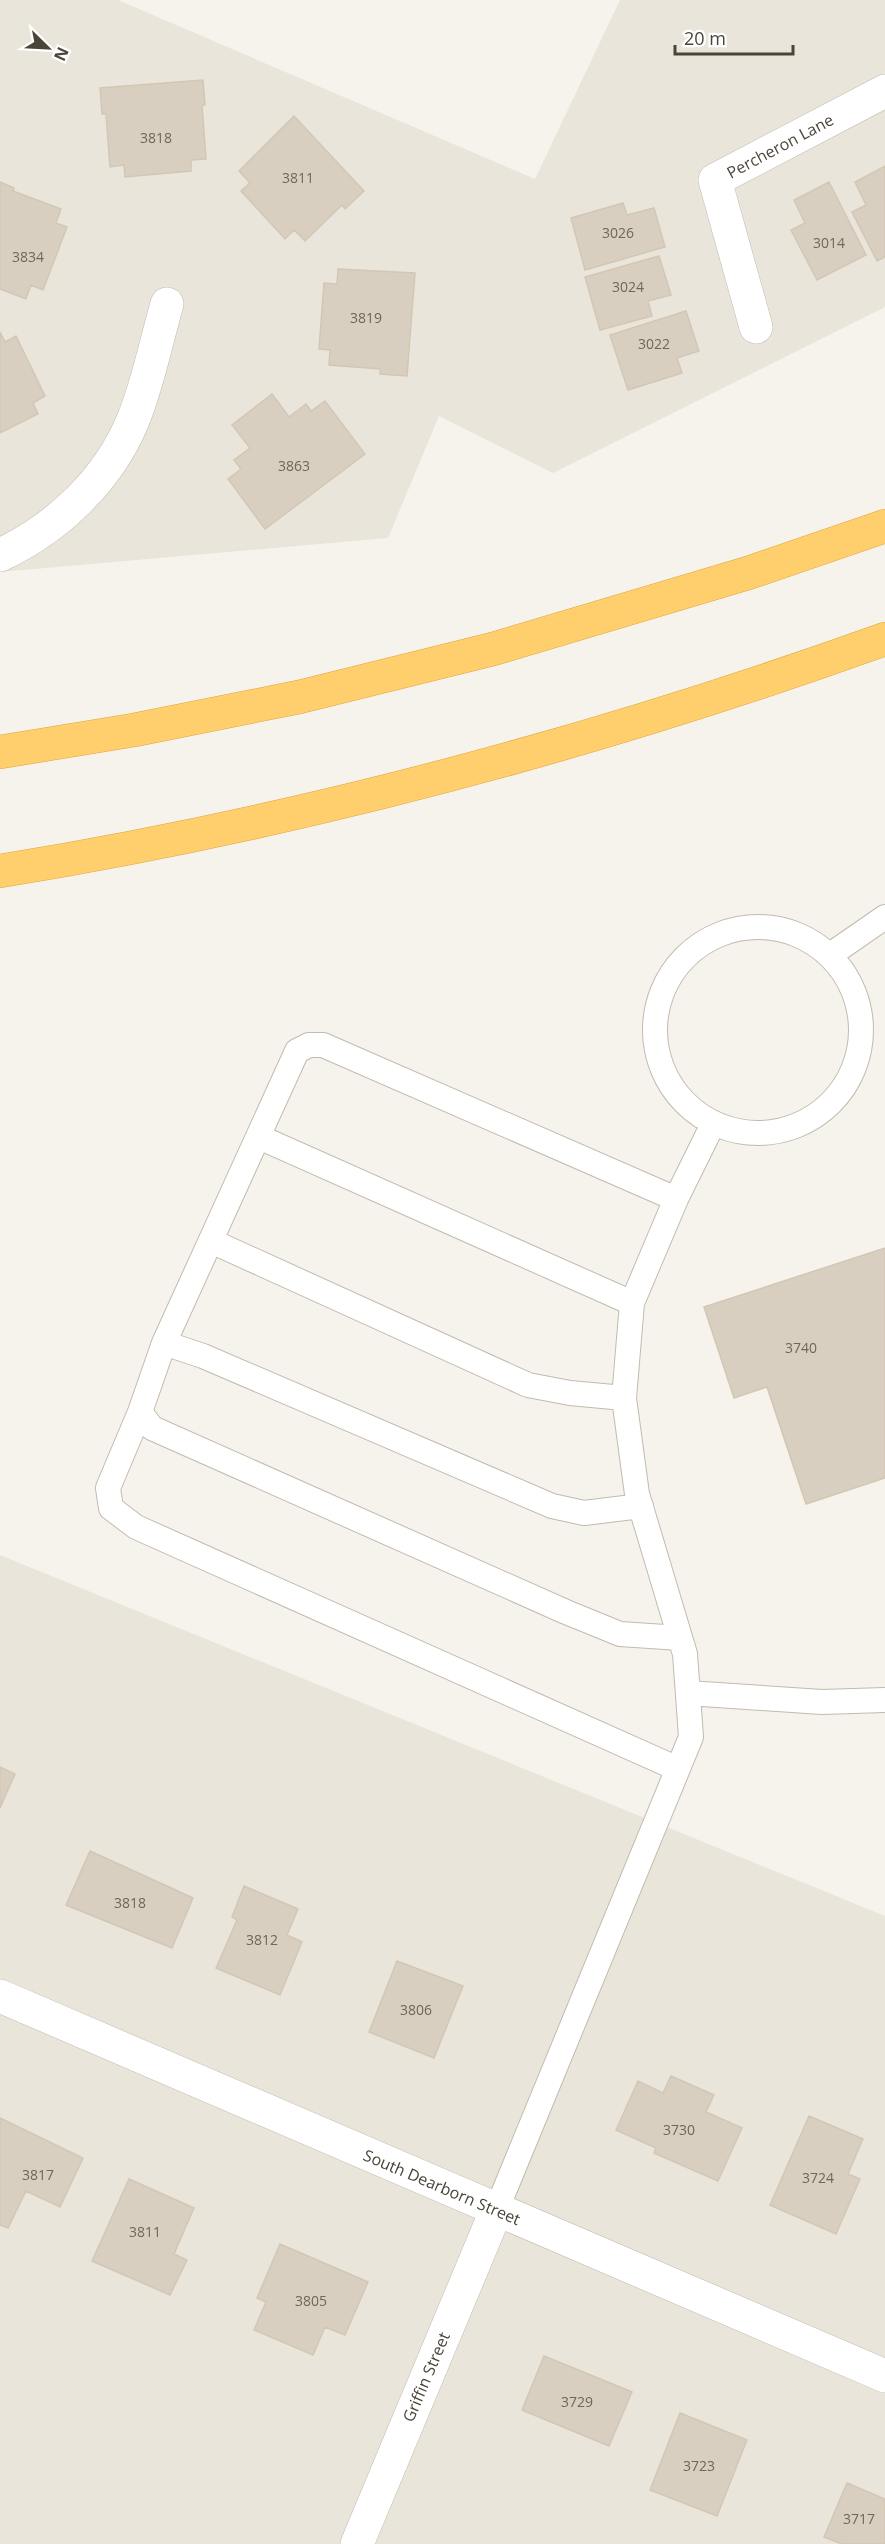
<svg xmlns="http://www.w3.org/2000/svg" width="885" height="2544" font-family="'Open Sans',sans-serif">
<style>
.residential{fill:#eae5da}
.building{fill:#d8cfc1;stroke:#d3c7b4;stroke-width:1.5}
.lines{fill:none;stroke-linecap:round;stroke-linejoin:round}
.lane-casing{stroke:#c2bbae;stroke-width:26}
.street-casing{stroke:#c2bbae;stroke-width:34}
.highway-casing{stroke:#e0a43c;stroke-width:34}
.lane{stroke:#fff;stroke-width:24}
.street{stroke:#fff;stroke-width:33}
.highway{stroke:#ffcf6e;stroke-width:33}
.labels{text-anchor:middle;dominant-baseline:central;stroke-width:5;stroke-linejoin:round;paint-order:stroke}
.number-label{font-size:14px;fill:#6e675b}
.street-label{font-size:16px;fill:#4b4439;stroke:#fff}
</style>
<rect width="100%" height="100%" fill="#f6f3ec"/>
<path class="residential" d="M0 0H118L535 179 620 0H885V307L553 473 439 416 388 538 0 572Z
M0 1555 885 1916V2544H0Z"/>
<path class="building" d="M203 80 205 105H202L206 159 191 160V171L125 177 124 165 110 167 106 114H102L100 88Z
M294 116 364 191 345 209 342 205 305 241 294 230 285 239 241 191 250 183 239 171Z
M885 166V257L877 261 852 212 866 205 855 182Z
M0 182 14 188 13 191 61 209 56 223 67 227 43 290 31 285 26 299 0 289Z
M829 182 866 255 817 280 791 230 805 223 794 200Z
M623 203 627 215 654 208 665 247 585 270 571 218Z
M659 256 671 295 648 301 652 316 600 330 585 277Z
M338 269 415 273 407 376 380 374V369L329 365 330 350 319 349 324 283 337 284Z
M686 311 699 351 677 358 682 373 628 390 610 335Z
M0 332 5 342 16 336 45 396 33 403 38 414 0 433Z
M272 394 289 417 306 404 311 411 325 401 365 454 265 529 228 479 241 469 234 460 250 448 232 425Z
M885 1248V1478L806 1504 767 1387 734 1398 704 1307Z
M0 1767 15 1774 0 1808Z
M90 1851 193 1898 172 1948 66 1905Z
M244 1886 298 1909 287 1935 302 1942 280 1995 216 1968 237 1920 232 1917Z
M397 1961 463 1986 434 2058 369 2032Z
M671 2076 714 2095 706 2112 742 2128 718 2181 654 2153 656 2148 616 2130 638 2081 663 2093Z
M809 2116 863 2139 848 2174 860 2179 836 2234 770 2205Z
M0 2118 83 2158 60 2207 26 2191 8 2228 0 2225Z
M129 2179 194 2208 174 2254 187 2260 170 2295 92 2261Z
M280 2244 368 2282 345 2335 325 2327 313 2355 254 2330 266 2302 257 2298Z
M544 2356 632 2392 609 2446 522 2410Z
M680 2413 747 2440 717 2516 650 2490Z
M847 2483 885 2499V2544H842L824 2537Z"/>
<g class="lines">
<defs>
<path id="lane" d="M655 1030a103 103 0 1 1 206 0a103 103 0 1 1-206 0Z
M830 955 885 917
M259 1137 632 1303
M676 1199 323 1045H309L297 1051 164 1343 140 1412 152 1428 566 1612 620 1634 680 1638
M211 1241 528 1385 570 1393 624 1398
M164 1343 203 1356 552 1506 584 1513 641 1506
M140 1412 108 1488 111 1508 136 1527 678 1769
M688 1693 822 1702 885 1700
M496 2211 691 1737 685 1654 637 1494 624 1398 632 1303 676 1199 713 1124"/>
<path id="street" d="M756 327 715 180 885 91
M0 555C58 528 109 479 133 420 148 384 156 342 167 304
M0 1996 885 2376
M357 2544 496 2211"/>
<path id="highway" d="M0 752 134 730 299 697 493 649 748 573 885 526
M0 871C301 822 598 742 885 639"/>
</defs>
<use href="#lane" class="lane-casing"/>
<use href="#street" class="street-casing"/>
<use href="#highway" class="highway-casing"/>
<use href="#lane" class="lane"/>
<use href="#street" class="street"/>
<use href="#highway" class="highway"/>
</g>
<g class="labels">
<g class="number-label">
<text x="156" y="137">3818</text>
<text x="298" y="177">3811</text>
<text x="618" y="232">3026</text>
<text x="829" y="242">3014</text>
<text x="28" y="256">3834</text>
<text x="628" y="286">3024</text>
<text x="366" y="317">3819</text>
<text x="654" y="343">3022</text>
<text x="294" y="465">3863</text>
<text x="801" y="1347">3740</text>
<text x="130" y="1902">3818</text>
<text x="262" y="1939">3812</text>
<text x="416" y="2009">3806</text>
<text x="679" y="2129">3730</text>
<text x="38" y="2174">3817</text>
<text x="818" y="2177">3724</text>
<text x="145" y="2231">3811</text>
<text x="311" y="2300">3805</text>
<text x="577" y="2401">3729</text>
<text x="699" y="2465">3723</text>
<text x="859" y="2518">3717</text>
</g>
<g class="street-label">
<text transform="translate(780 146) rotate(-28)">Percheron Lane</text>
<text transform="translate(442 2187) rotate(23)">South Dearborn Street</text>
<text transform="translate(426 2377) rotate(-67)">Griffin Street</text>
</g>
</g>
<g transform="translate(48 48) rotate(114)" stroke="#ffffff" stroke-width="4.5" paint-order="stroke">
<path d="M0-4.5L10 22L0 15L-10 22Z" fill="#4b4439"/>
<text y="-9" font-size="16" font-weight="bold" text-anchor="middle" fill="#4b4439">N</text>
</g>
<path d="M675 45v9h118v-9" fill="none" stroke="#4b4439" stroke-width="3"/>
<text x="684" y="45" font-size="18" fill="#4b4439" stroke="#ffffff" stroke-width="4.5" paint-order="stroke">20 m</text>
</svg>
